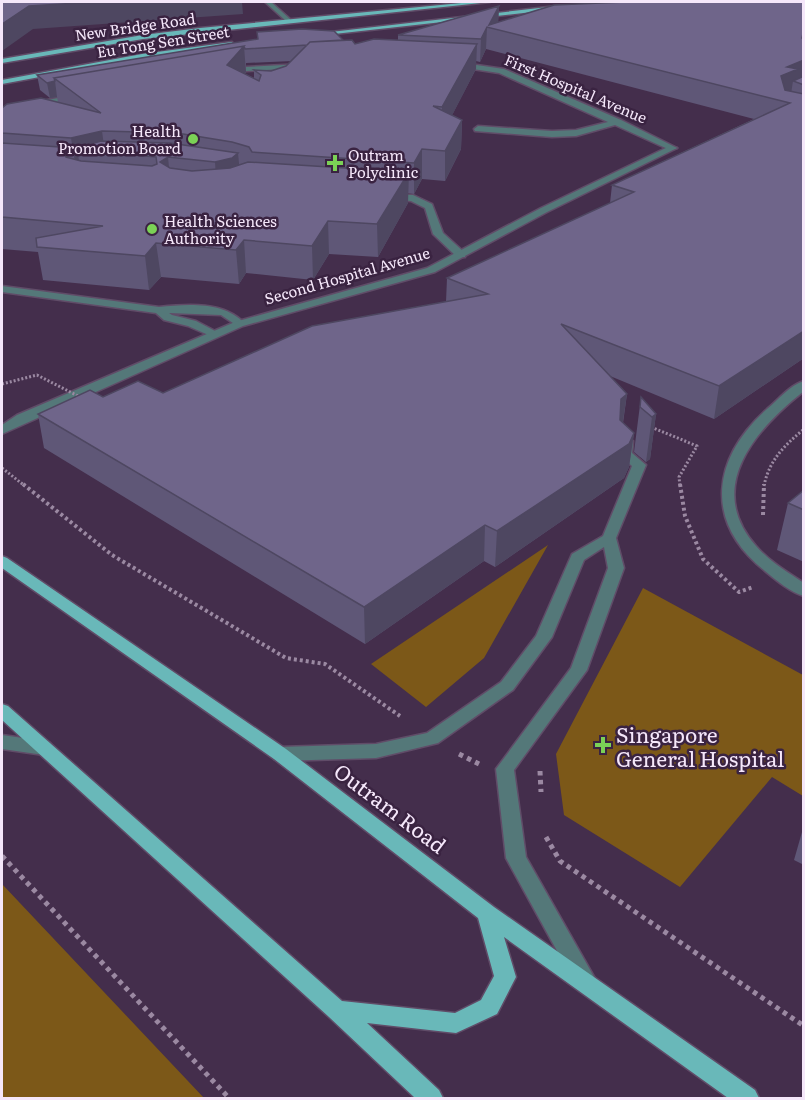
<svg xmlns="http://www.w3.org/2000/svg" width="805" height="1100" font-family="Literata,serif">
<style>
.green{fill:#7c5818}
.lines{fill:none;stroke-linecap:round;stroke-linejoin:round}
.lane-casing{stroke:#604c68;stroke-width:3}
.street-casing{stroke:#604c68;stroke-width:3}
.primary-casing{stroke:#604c68;stroke-width:3}
.path-far2{stroke:#9b89a2;stroke-width:3;stroke-dasharray:2 2;stroke-linecap:butt}
.path-far1{stroke:#9b89a2;stroke-width:4;stroke-dasharray:3 3;stroke-linecap:butt}
.path{stroke:#9b89a2;stroke-width:5;stroke-dasharray:4.5 4.5;stroke-linecap:butt}
.lane{fill:#547879;fill-rule:evenodd}
.street{fill:#547879;fill-rule:evenodd}
.primary{fill:#69b8b9;fill-rule:evenodd}
.path-bridge{stroke:#9b89a2;stroke-width:3;stroke-dasharray:2 2;stroke-linecap:butt}
.wall{fill:#5f5777;fill-rule:evenodd}
.shaded-wall{fill:#4e4761}
.building{fill:#6f658a;stroke:#4e4761;stroke-width:1.5}
.poi-dot{fill:#7bd156;stroke:#3a2341;stroke-width:2}
.labels{text-anchor:middle;dominant-baseline:central;stroke-width:5;stroke-linejoin:round;paint-order:stroke}
.far-street-label{font-size:15px;fill:#f5e7fa;stroke:#3a2341}
.far-poi-label{font-size:15px;fill:#f5e7fa;stroke:#3a2341;text-anchor:start}
.near-poi-label{font-size:21px;fill:#f5e7fa;stroke:#3a2341;text-anchor:start}
.near-street-label{font-size:21px;fill:#f5e7fa;stroke:#3a2341}
</style>
<rect width="100%" height="100%" fill="#442e4c"/>
<path class="green" d="M548 545 484 658 426 707 371 664Z
M643 588 803 675V796L772 777 680 887 564 815 556 754Z
M2 884 204 1098H2Z"/>
<g class="lines">
<defs>
<path id="lane" d="M265 2H271L290 19V21H286Z
M456 62 504 69 621 120 677 148 670 150 615 125 576 136 552 137 475 131 474 129 478 126 552 131 576 130 608 122 499 73 453 66Z
M304 64 307 68 226 72 222 70 226 68Z
M78 94H81V98L2 113V109Z
M389 194 413 195 432 204 443 233 465 253V257H457L433 234 425 208 411 201 386 199 384 197Z
M2 286 159 307C187 304 225 301 245 324L239 327 221 315 169 313 172 315 196 321 217 332V336L213 337 188 326 164 320 156 313 2 292Z
M626 437 633 441 632 453 646 465 616 538 624 568 587 670 514 770 526 857 597 982 594 989 586 992 578 989 506 858 496 769 571 668 608 568 604 547 584 560 552 637 513 690 438 743 376 758 280 761 274 759 271 754 274 749 280 747 376 744 427 733 501 682 536 636 572 554 603 536 632 466 618 454 619 441Z"/>
<path id="street" d="M670 146 677 148 547 212 435 272 243 326 2 434V425L17 415 235 322 427 268 541 208Z
M804 381V391C756 429 704 487 756 546 769 561 787 572 804 583V596C790 592 776 580 765 571 703 522 712 458 767 409 778 400 790 385 804 381Z
M2 735 44 741 50 743 53 748 50 753 44 755 2 749Z"/>
<path id="primary" d="M472 2H490L143 39 2 63V59L143 35 200 28Z
M587 2H618L585 5Z
M557 6 559 9 316 36 313 34Z
M232 42 234 45 142 58 2 84V80L142 54Z
M2 556 7 558 286 749 494 907 755 1090 759 1098H728L504 937 516 977 497 1014 456 1033 367 1023 439 1090 443 1098H415L329 1017 2 720V704L8 706 342 1001 455 1013 481 1000 494 976 478 918 274 759 2 568Z"/>
</defs>
<use href="#lane" class="lane-casing"/>
<use href="#street" class="street-casing"/>
<use href="#primary" class="primary-casing"/>
<path class="path-far2" d="M651 427 697 446 679 477 680 486
M2 468 25 486
M764 486C769 460 785 445 804 429"/>
<path class="path-far1" d="M23 484 112 555 286 658 325 664 400 716
M680 484 685 516 703 559 739 592 753 587
M763 515 764 484"/>
<path class="path" d="M459 754 479 764
M540 771 541 792
M546 837 560 861 804 1026
M2 856 229 1098"/>
<use href="#lane" class="lane"/>
<use href="#street" class="street"/>
<use href="#primary" class="primary"/>
<path class="path-bridge" d="M2 384 37 375 80 397"/>
</g>
<path class="wall" d="M499 6 498 22 804 60V358L714 419 610 376 627 394 623 423 634 433 629 467 624 478 495 567 484 561 365 644 44 448 38 414 103 397 163 393 446 302 447 278 610 203 612 185 754 119 486 49 480 62 476 61V69L452 115 462 120 461 149 445 181 422 179 414 194 408 193V203L378 257 329 254 313 280 246 273 239 284 161 277 149 290 43 280 38 252 2 249V108L58 102 57 97 50 98 40 90 37 75 258 39 343 40 355 44 398 40V35ZM292 61 286 66 271 71 254 70V78L245 74 246 72V63Z
M641 397 656 414 650 459 646 462 634 452Z
M804 490V562L777 550 788 503Z
M804 825V865L794 860Z"/>
<path class="shaded-wall" d="M95 2H242L243 14 33 29 2 51V24L29 6Z
M499 6 498 27 489 25Z
M487 27 486 49 480 62 481 39Z
M477 44 476 69 442 135V107Z
M244 46 246 72 229 91 75 93Z
M804 60V81H793L791 94 777 100 781 76 787 67Z
M55 81 57 97 50 98 47 83Z
M462 120 461 149 445 181V151Z
M102 131 105 153 77 148 80 167 76 168 71 138Z
M422 149V179L414 194V163Z
M238 153 241 184 217 192 215 162Z
M168 157 171 188 160 162Z
M409 172 408 203 378 257 377 224Z
M328 221 329 254 313 280 312 246Z
M244 240 246 273 239 284 236 250Z
M156 243 161 277 149 290 145 256Z
M804 331V358L714 419 719 386Z
M627 394 622 427 617 432 621 399Z
M656 414 650 459 646 462 652 417Z
M634 433 629 467 624 478 495 567 497 531Z
M485 525 484 561 365 644 364 607Z"/>
<path class="building" d="M2 2H95L29 6 2 24Z
M625 2H804V29L802 38 804 39V60L787 67 798 69 781 76 785 90 804 94V331L719 386 561 324 627 394 621 399 620 420 634 433 629 444 497 531 485 525 364 607 38 414 90 390 103 397 138 381 163 393 312 326 488 294 447 278 634 192 612 185 790 103 487 27 481 39 398 35 499 6 489 25 554 5Z
M302 29 334 31 343 40 310 42 307 45 245 49 244 46 54 78 55 81 47 83 37 75 258 39 257 32Z
M374 39 477 44 442 107 433 106 462 120 445 151 422 149 414 163 252 152 249 147 232 142 177 133 102 131 71 138 2 133V108L7 104 41 98 101 113 54 78 244 46 227 65 259 81 261 75 254 70 271 71 286 66 310 42 352 40 355 44Z
M804 76V85L793 81Z
M101 141 170 143 238 153 232 158 215 162 168 157 160 162 170 168 192 171 230 168 248 162 409 172 377 224 328 221 312 246 244 240 236 250 156 243 145 256 37 247 36 238 103 226 2 217V143L60 147 66 157 81 161 152 166 157 164 156 157 82 150 77 148Z
M641 397 656 414 652 417 640 407Z
M804 490V510L788 503Z"/>
<g class="poi-dot">
<circle cx="193" cy="139" r="6"/>
<path d="M332 154h6v6h6v6h-6v6h-6v-6h-6v-6h6z"/>
<circle cx="152" cy="229" r="6"/>
<path d="M600 736h6v6h6v6h-6v6h-6v-6h-6v-6h6z"/>
</g>
<g class="labels">
<g class="far-street-label">
<text transform="translate(135 26) rotate(-8)">New Bridge Road</text>
<text transform="translate(163 41) rotate(-9)">Eu Tong Sen Street</text>
<text transform="translate(576 88) rotate(23)">First Hospital Avenue</text>
<text transform="translate(347 275) rotate(-16)">Second Hospital Avenue</text>
</g>
<g class="far-poi-label">
<text x="181" y="130" text-anchor="end">Health<tspan x="181" dy="17">Promotion Board</tspan></text>
<text x="348" y="154">Outram<tspan x="348" dy="17">Polyclinic</tspan></text>
<text x="164" y="220">Health Sciences<tspan x="164" dy="17">Authority</tspan></text>
</g>
<g class="near-poi-label">
<text x="616" y="733">Singapore<tspan x="616" dy="24">General Hospital</tspan></text>
</g>
<g class="near-street-label">
<text transform="translate(391 807) rotate(37)">Outram Road</text>
</g>
</g>
<rect width="805" height="1100" fill="none" stroke="#f5e7fa" stroke-width="6"/>
</svg>
